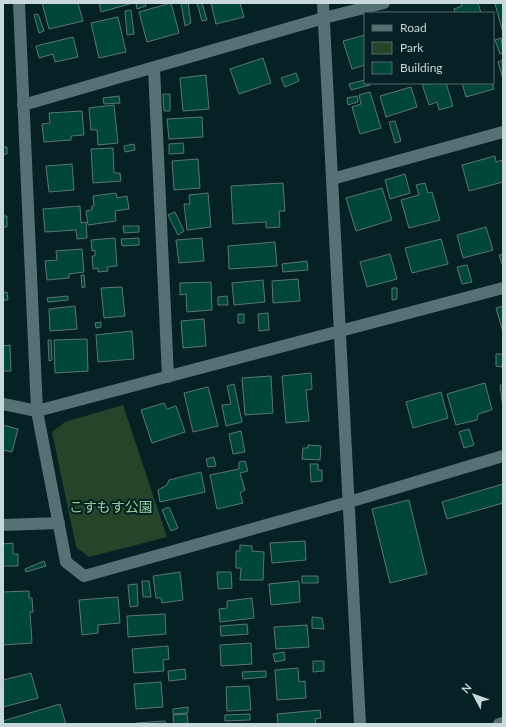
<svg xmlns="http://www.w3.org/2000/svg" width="506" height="727" font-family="Lato,'Noto Sans JP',sans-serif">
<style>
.green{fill:#25442a}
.building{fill:#00473a;stroke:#5b766e}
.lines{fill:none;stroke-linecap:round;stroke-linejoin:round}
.street{stroke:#557173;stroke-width:12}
.secondary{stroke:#557173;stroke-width:12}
.labels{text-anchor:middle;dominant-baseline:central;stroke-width:4;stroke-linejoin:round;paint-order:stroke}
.park-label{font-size:14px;fill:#95d49f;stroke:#052123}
</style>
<rect width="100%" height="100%" fill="#052123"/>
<path class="green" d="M123 405 167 537 89 557 76 547 52 432 65 422Z"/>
<path class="building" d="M42 3H78L83 21 49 29Z
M99 3H133L101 12Z
M136 3H145L146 6 137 9Z
M171 3 179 33 147 42 139 12Z
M181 3H188L191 23 185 26Z
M197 3H202L207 20 202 21Z
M211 3H240L244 17 216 24Z
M461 3H478L481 13H455L454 9 462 6Z
M503 3V29H502L495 4Z
M131 10 134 34 127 35 125 11Z
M38 14 44 31 39 33 34 15Z
M118 17 126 52 99 58 91 23Z
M365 35V65L352 69 343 41Z
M73 37 78 57 55 62 53 54 39 58 36 46Z
M501 38 503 53 500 54 495 40Z
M263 58 271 83 239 94 230 69Z
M503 60V79L498 62Z
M296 73 299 81 285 87 281 78Z
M206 75 209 109 183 111 180 78Z
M365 80V83H369L370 85 351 90 349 84Z
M446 83 453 106 439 110 437 102 429 105 422 84Z
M462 83H492L494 89 466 97Z
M411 87 417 107 386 117 380 96Z
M370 92 381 128 360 134 352 107 361 104 359 95Z
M163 94H170V111H164Z
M119 96 120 103 104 104 103 98Z
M357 96 358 102 348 105 347 98Z
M114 105 118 143 98 145 97 130H91L89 108Z
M82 111 84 135 71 136V140L44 142 42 124 50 123 49 113Z
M202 117 203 137 169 139 167 119Z
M395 121 401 141 395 143 389 122Z
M183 143 184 153 169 154V144Z
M134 144 135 150 125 152 124 146Z
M3 147H7V154H3Z
M113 148 114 173H120L121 181 93 183 91 149Z
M495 156 496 162 503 160V182L469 191 462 165Z
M198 159 200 188 174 190 172 161Z
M72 164 74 190 49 192 46 166Z
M405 174 410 193 390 199 385 180Z
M283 183 285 211H279L280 227 266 228V222L233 224 231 186Z
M425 183 428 193 432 192 440 220 409 228 401 200 419 195 416 185Z
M382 188 392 220 356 231 346 198Z
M116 193 117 198 127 196 129 209 115 211 116 221 88 225 86 211 92 210V206H94L93 196Z
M208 193 211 227 187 230 184 204H190L189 195Z
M80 206 81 223 86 222 87 238 77 239 76 230 45 232 43 209Z
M175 212 184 231 178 235 168 215Z
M3 216H7V227H3Z
M123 226H139V232L124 233Z
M486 227 493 250 463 258 457 235Z
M115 238 117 266 107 267 108 271 98 272V268L93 269 92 256H95V250L92 251 91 240Z
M139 238V245L122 246 121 239Z
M202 238 204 261 179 263 176 240Z
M441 239 448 264 412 273 405 248Z
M275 242 277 266 229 269 228 246Z
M82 249 84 272 69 274V278L47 280 45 261 57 260 56 251Z
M390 254 397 279 367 287 360 262Z
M503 254V267L499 255Z
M307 261 308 270 283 272 282 264Z
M467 265 472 282 462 284 457 267Z
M81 275H84L85 287 82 288Z
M298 279 300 301 273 303 272 281Z
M263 280 265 302 234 305 232 283Z
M211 282 212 310 187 312 186 294 180 295V283Z
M122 287 125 316 104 318 101 288Z
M392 288H397V299L392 300Z
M7 292 8 300H3V293Z
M68 296V300L48 302 47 298Z
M227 296 228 305H218V297Z
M75 306 77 329 50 331 49 309Z
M503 306V332L496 308Z
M268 313 269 330 259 331 258 314Z
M238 314H244V323H238Z
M204 319 206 346 183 348 181 321Z
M101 322V327L96 328 95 323Z
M132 331 134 359 98 362 96 335Z
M87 339 88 371 55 373 54 340Z
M48 340H51L52 360 49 361Z
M10 345 11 371H3V346Z
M496 354H503L502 367 496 366Z
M311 373 312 389 306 390 309 421 286 423 282 376Z
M271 376 273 413 245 415 242 378Z
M485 383 492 410 478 414 477 420 456 425 447 394Z
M234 384 242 422 226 426 222 405 231 404 227 386Z
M500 385H503V408Z
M208 387 218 426 193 432 184 393Z
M441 392 448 418 413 428 406 402Z
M164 403 167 409 176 406 185 432 152 443 141 410Z
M3 425 18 429 12 452 3 450Z
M469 429 474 445 464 448 459 432Z
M241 431 245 452 233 454 229 434Z
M308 445 321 446 320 460 302 459 303 448H308Z
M214 457 216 466 208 467 206 459Z
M245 461 248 471 240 473 245 490 240 493 243 503 217 509 210 475 239 469V462Z
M310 464H318V470H322V481L311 482Z
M201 472 205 492 160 502 158 490 167 485 169 480Z
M503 484V503L447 519 442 502Z
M409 500 427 574 390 583 372 509Z
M169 507 178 528 171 531 162 510Z
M305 541 306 560 272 563 270 543Z
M13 543V554H18V566H3V544Z
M240 545 252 546V551L264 552 263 580H240L241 568H236V551H240Z
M44 561 46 566 26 572 25 569Z
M180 572 183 600 162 603 161 598H156L153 576Z
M217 572H231L232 588 218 589Z
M302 576H318V583H302Z
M142 581H149L151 597H143Z
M299 581 300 602 271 605 269 584Z
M137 584 138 606 130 607 128 585Z
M29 591V598H32L33 612H30L32 643 3 645V592Z
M118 597 120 623 98 625V633L82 635 79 600Z
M252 598 254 618 220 622 219 609 227 608V601Z
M165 614 166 634 128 637 127 616Z
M312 617 322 618 324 629 312 628Z
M247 624 248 634 221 636 220 626Z
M307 625 309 647 276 649 274 627Z
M251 643 252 664 221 666 220 645Z
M168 646 169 659 163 660 164 671 134 673 132 649Z
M284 652 285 660 275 662 273 654Z
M313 661H324V671L313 672Z
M298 668 299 682 305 681 306 698 277 700 275 670Z
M185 669 186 679 169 681 168 671Z
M266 671V677L243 679 242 672Z
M31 673 38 698 3 707V680Z
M161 682 163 707 136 709 134 684Z
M249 686 251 710 227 711 226 687Z
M60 704 66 724H3V721Z
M188 707V713L173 714V709Z
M320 710 321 718 315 719 316 724H278L277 714Z
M187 714 188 723 174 724 173 715Z
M250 714V720L225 721V715Z
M165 721 166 724H136V723Z"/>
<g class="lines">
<path class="street" d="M19 3 37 411 66 562 84 576 349 502 503 456
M323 3 360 724
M154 68 168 377
M23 105 324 18 384 3
M332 179 503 132
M3 404 37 411 503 288
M3 525 59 523"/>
<path class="secondary" d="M499 724 503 723"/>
</g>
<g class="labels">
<g class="park-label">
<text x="111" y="506">こすもす公園</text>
</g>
</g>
<rect width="506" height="727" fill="none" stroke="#c9d8da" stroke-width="8"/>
<rect x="364" y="12" width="130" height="72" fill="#052123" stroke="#536a6c"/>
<rect x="372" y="25" width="20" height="6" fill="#557173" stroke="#536a6c"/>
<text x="400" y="32" font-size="12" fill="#c9d8da">Road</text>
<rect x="372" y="42" width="20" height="12" fill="#25442a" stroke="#536a6c"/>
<text x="400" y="52" font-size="12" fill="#c9d8da">Park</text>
<rect x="372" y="62" width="20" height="12" fill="#00473a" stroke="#536a6c"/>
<text x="400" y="72" font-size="12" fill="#c9d8da">Building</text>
<g transform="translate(474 695) rotate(311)" stroke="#052123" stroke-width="3" paint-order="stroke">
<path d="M0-3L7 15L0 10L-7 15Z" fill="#c9d8da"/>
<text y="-6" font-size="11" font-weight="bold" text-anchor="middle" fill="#c9d8da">N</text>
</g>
</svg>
